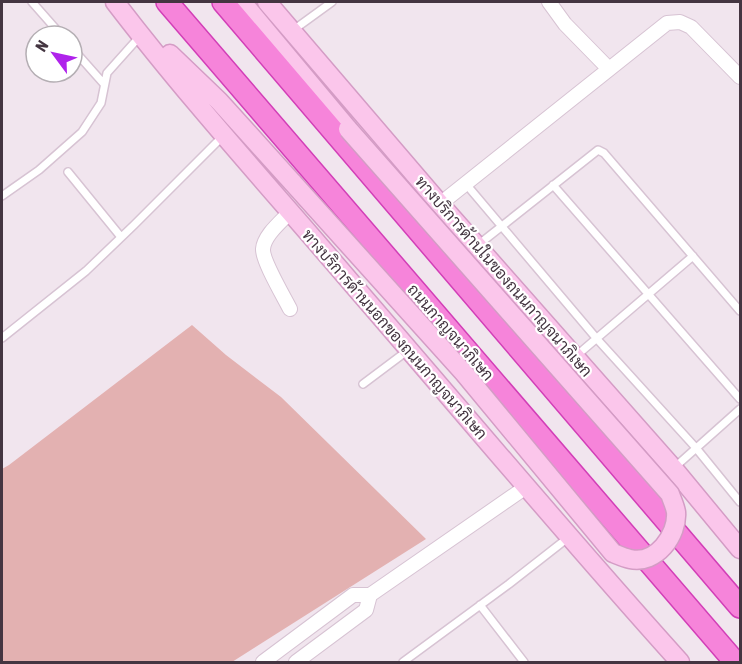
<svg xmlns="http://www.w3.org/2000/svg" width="742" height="664" font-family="'Asap Condensed',Sarabun,sans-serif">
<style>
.green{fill:#e3b1b1}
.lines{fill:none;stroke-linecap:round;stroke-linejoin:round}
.service-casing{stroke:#d7c3d3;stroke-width:10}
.minor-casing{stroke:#d7c3d3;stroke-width:16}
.secondary-casing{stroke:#d49cc5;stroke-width:21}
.trunk-casing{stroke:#d23fb7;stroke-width:24}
.service{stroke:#fff;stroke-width:7}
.minor{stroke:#fff;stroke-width:14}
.secondary{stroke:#fbc6eb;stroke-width:18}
.trunk{stroke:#f684da;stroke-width:21}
.secondary-bridge-casing{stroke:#d49cc5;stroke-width:21;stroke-linecap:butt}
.secondary-bridge{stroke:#fbc6eb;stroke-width:18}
.labels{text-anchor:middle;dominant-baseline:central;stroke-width:4.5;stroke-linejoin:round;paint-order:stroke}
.street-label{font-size:16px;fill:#443541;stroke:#fff}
</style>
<rect width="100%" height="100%" fill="#f1e5ee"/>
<path class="green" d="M192 325 226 355 281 397 426 539 232 662H2V469L9 465Z"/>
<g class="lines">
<defs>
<path id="service" d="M32 2 62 36
M292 31 332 2
M72 48 104 84
M68 172 121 237
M553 185 740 399
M471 190 597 339 696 448 740 502
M2 196 39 170 82 132 101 103 107 73 141 35
M478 245 598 150 604 153 740 311
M2 338 86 271 134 225 223 136
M576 356 693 256
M363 384 407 351
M675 467 740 409
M480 605 524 662
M403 662 509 584 569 537"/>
<path id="minor" d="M549 2 565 24 609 69
M440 204 667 23 680 22 691 27 740 77
M290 309C284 297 262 260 263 249 264 235 282 221 291 211
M263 662 353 595H370L526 487
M296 662 366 610 370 595"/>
<path id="secondary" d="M115 2C190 100 274 192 354 286 463 412 569 539 680 662
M242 2 348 129
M267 2 440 204 673 468 740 549
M170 54 219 101 293 183"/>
<path id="trunk" d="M167 2 735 662
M223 2 740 607"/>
</defs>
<use href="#service" class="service-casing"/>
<use href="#minor" class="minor-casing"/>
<use href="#secondary" class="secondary-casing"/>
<use href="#trunk" class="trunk-casing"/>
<use href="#service" class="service"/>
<use href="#minor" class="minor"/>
<use href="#secondary" class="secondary"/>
<use href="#trunk" class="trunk"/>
<defs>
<path id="secondary-bridge" d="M293 183 464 373 613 553C618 555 625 558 630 559 656 565 678 535 676 512 675 506 672 500 670 494L348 129"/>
</defs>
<use href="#secondary-bridge" class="secondary-bridge-casing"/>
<use href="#secondary-bridge" class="secondary-bridge"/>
</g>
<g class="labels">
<g class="street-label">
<text transform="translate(504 276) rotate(49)">ทางบริการด้านในของถนนกาญจนาภิเษก</text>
<text transform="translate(451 332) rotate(49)">ถนนกาญจนาภิเษก</text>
<text transform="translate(395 334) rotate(49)">ทางบริการด้านนอกของถนนกาญจนาภิเษก</text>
</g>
</g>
<rect width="742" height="664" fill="none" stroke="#443541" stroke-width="6"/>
<g transform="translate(54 54) rotate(303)"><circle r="28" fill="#ffffff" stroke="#b4aeb3" stroke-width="1.5"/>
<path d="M0-4.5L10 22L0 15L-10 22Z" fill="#af23eb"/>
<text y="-9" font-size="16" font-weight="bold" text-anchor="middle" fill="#443541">N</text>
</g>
</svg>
